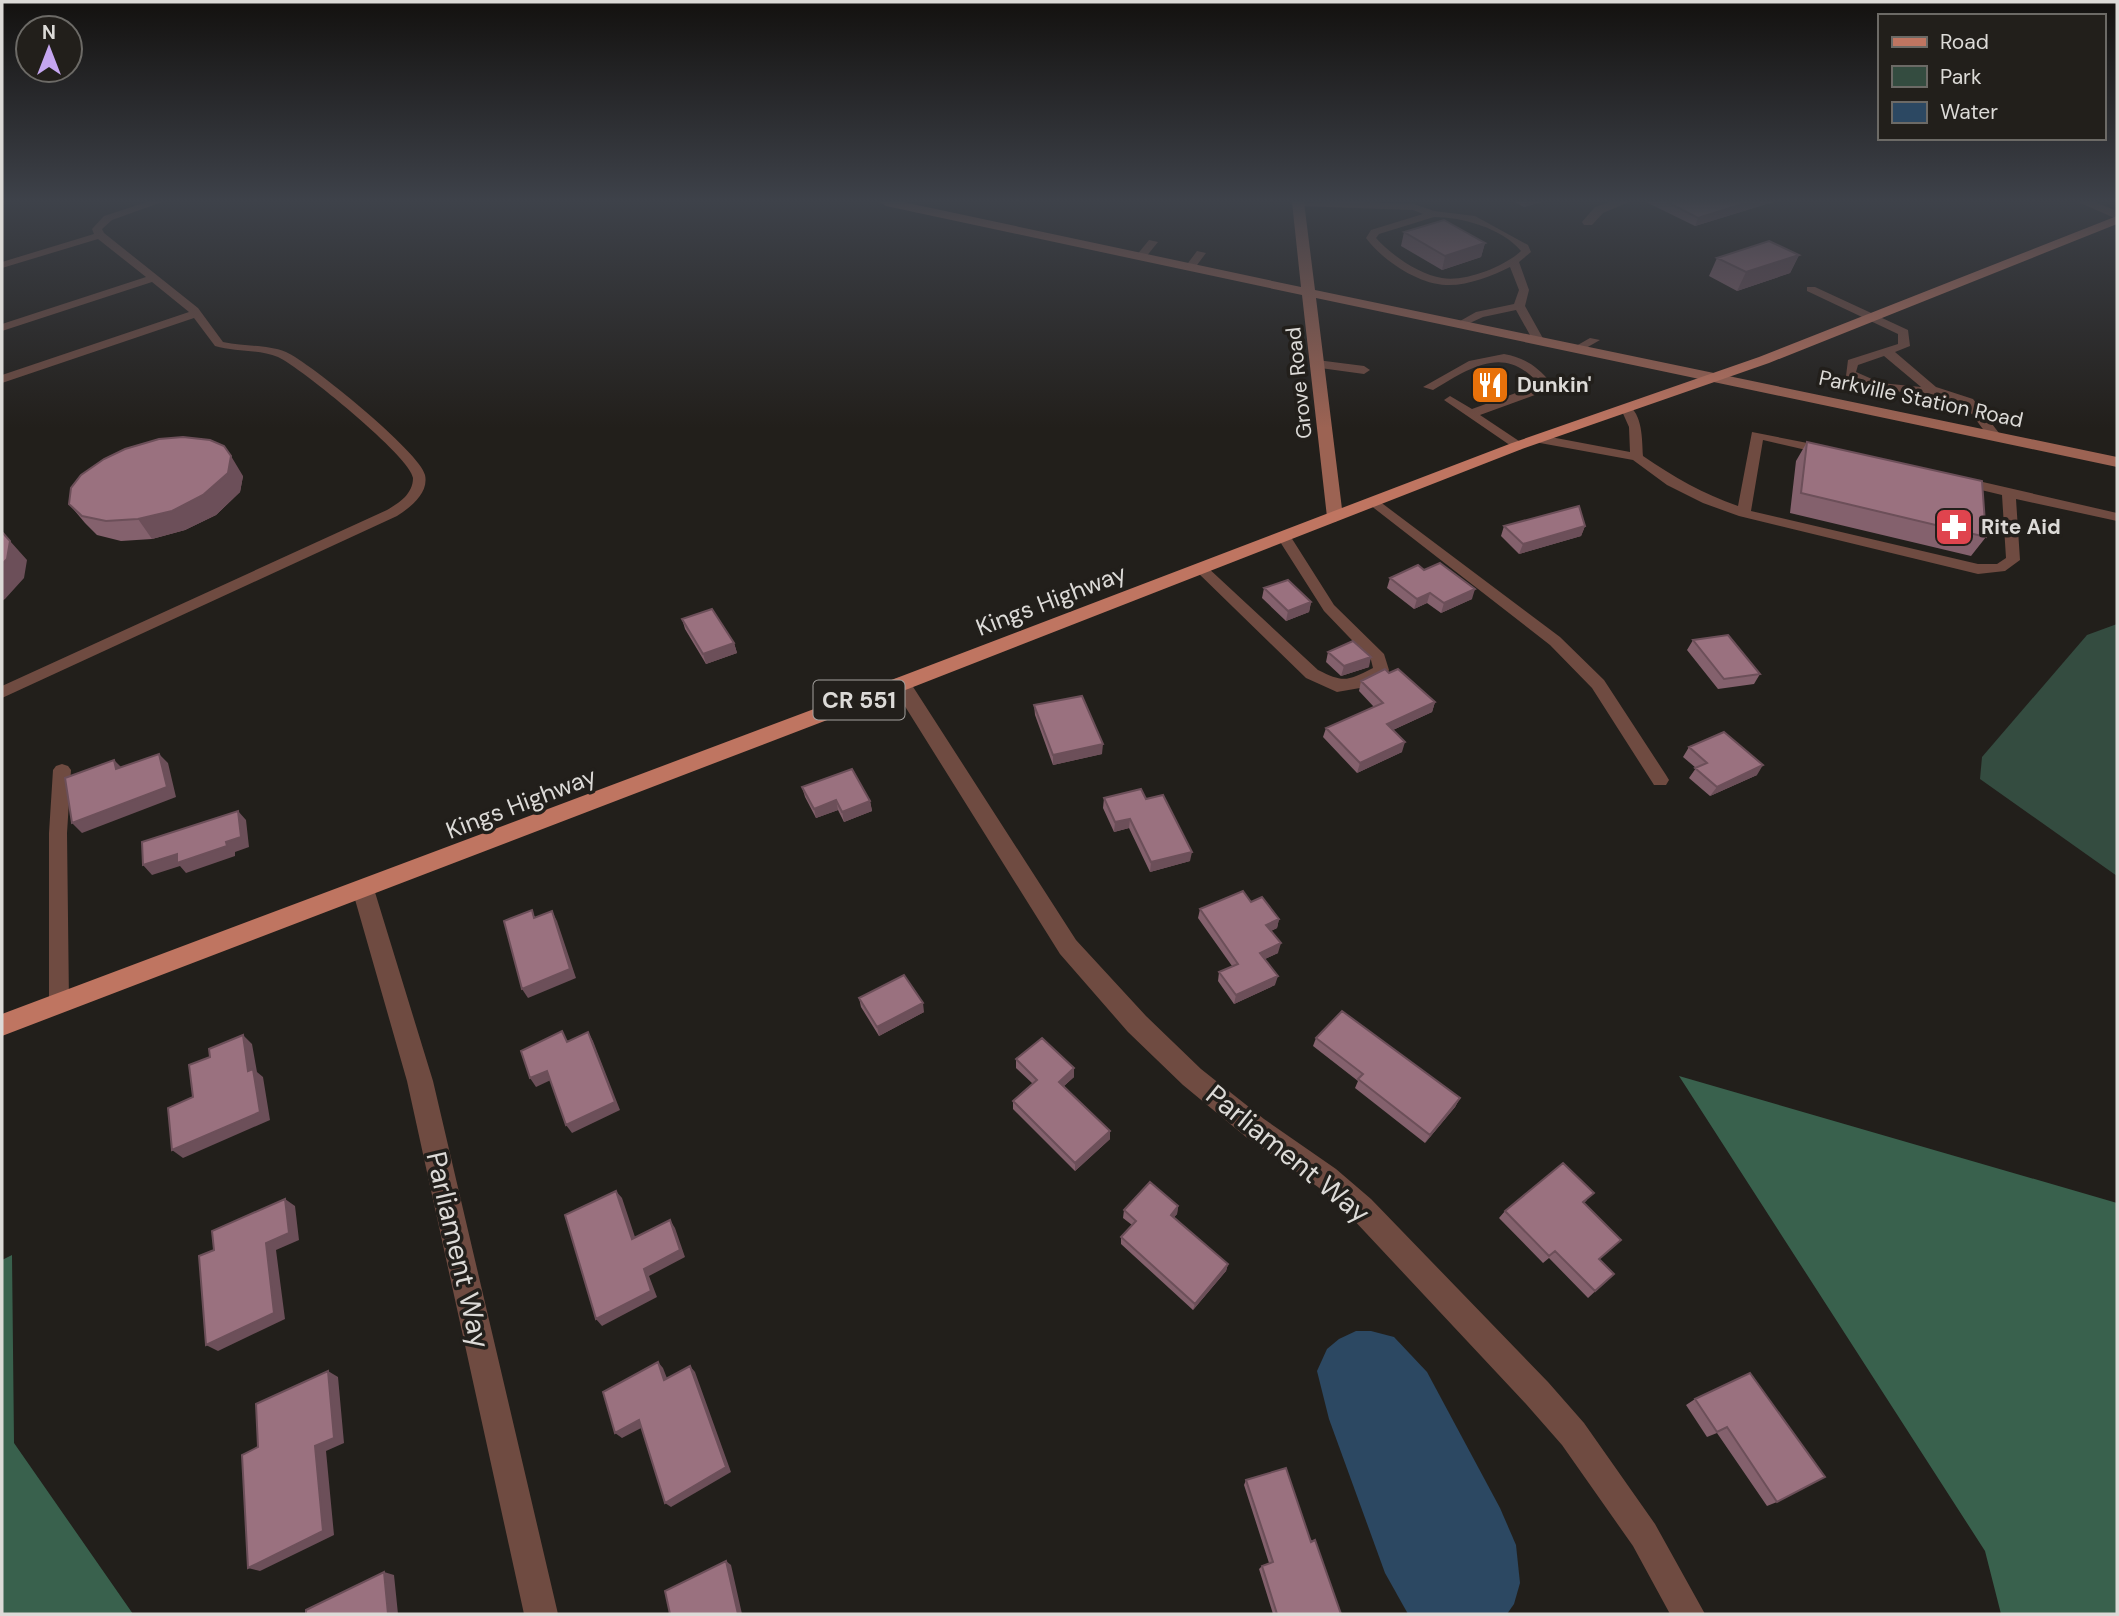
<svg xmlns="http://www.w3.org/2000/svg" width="2119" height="1616" font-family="'DM Sans',sans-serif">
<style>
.green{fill:#344c40}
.forest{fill:#39614d}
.water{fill:#2c4862}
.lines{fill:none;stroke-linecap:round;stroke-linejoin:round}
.lane{fill:#6f4b41;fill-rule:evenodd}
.street{fill:#6f4b41;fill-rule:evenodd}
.secondary{fill:#9c6353;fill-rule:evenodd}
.primary{fill:#bf7561;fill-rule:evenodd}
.wall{fill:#84616d}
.shaded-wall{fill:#6c4f59}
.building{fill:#9a717f;stroke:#6c4f59;stroke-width:2}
.labels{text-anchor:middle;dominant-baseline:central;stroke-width:7;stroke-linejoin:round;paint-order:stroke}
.far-street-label{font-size:21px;fill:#dcdad7;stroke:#221f1b}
.far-poi-label{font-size:21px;font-weight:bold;fill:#dcdad7;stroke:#221f1b;text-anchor:start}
.shield{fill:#221f1b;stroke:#a4a29f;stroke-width:2}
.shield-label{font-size:23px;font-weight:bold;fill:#dcdad7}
.street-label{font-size:24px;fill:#dcdad7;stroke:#221f1b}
.near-street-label{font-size:28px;fill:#dcdad7;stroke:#221f1b}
</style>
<rect width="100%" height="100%" fill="#221f1b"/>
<path class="green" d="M2117 624V876L1980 779 1982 757 2087 635Z"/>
<path class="forest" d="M1679 1076 2117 1203V1614H2001L1985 1551Z
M12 1255 14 1443 133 1614H2V1260Z"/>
<path class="water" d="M1356 1331H1371L1394 1337 1427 1372 1500 1508 1516 1545 1520 1583 1514 1604 1507 1614H1408L1385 1573 1329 1419 1317 1371 1327 1349 1339 1339Z"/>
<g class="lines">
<path class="lane" d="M147 202H162L112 220 102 229 104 233 198 308 223 342C244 347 266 344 286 352 309 362 421 453 425 475 429 493 411 507 397 516L2 698V686L387 510C399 503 413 494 413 478 412 458 300 367 278 357 259 349 235 352 215 346L194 318 2 383V375L189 312 152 282 2 331V324L146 277 98 239 2 268V262L94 234 92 229 104 216Z
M1355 202 1414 204 1434 211 1475 216 1528 245 1531 252 1519 262 1529 290 1525 306 1545 342 1543 344H1535L1516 310 1483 317 1459 328 1453 325 1476 312 1514 304 1519 290 1510 267C1492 276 1467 286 1446 285 1418 284 1382 260 1366 238L1371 230 1423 214 1413 210 1298 206 1293 203ZM1434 217C1462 217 1502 228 1521 251 1504 267 1465 282 1442 278 1420 275 1391 255 1376 238L1379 234Z
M1149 240 1158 242 1145 258H1137L1136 256Z
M1197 251 1206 253 1194 269H1186L1185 267Z
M1807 287H1815L1908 330 1910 346 1895 352 1936 387 1973 399 2002 437 2001 440H1991L1965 405 1931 394 1879 390 1846 376 1848 360 1898 344V334L1807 291ZM1884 356 1921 387 1881 383 1856 372 1858 365Z
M1590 338 1600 340 1579 352 1569 350Z
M1504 354C1525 358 1537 366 1551 383L1543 392 1480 415 1522 443V449L1517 450 1444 400 1450 396 1472 409 1535 386 1538 383C1504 344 1470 368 1433 390L1423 387 1469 361Z
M1317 360 1364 366 1370 370 1364 374 1313 367 1311 364Z
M1627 405C1643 413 1642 440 1643 456 1674 477 1703 494 1738 506L1752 432 1833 448 1834 451 1828 455 1763 440 1751 511 1978 564H1997L2006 558 2002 495 1956 484V478L1961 477 2117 513V521L2016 499 2020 560 2005 571 1978 574 1739 516 1703 503 1667 485 1633 460 1540 443 1534 439 1540 435 1630 452 1629 427 1621 409Z
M1375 498 1560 637 1604 680 1666 775 1669 780 1666 785H1654L1592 688 1550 645 1370 505 1368 502Z
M1284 533 1289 534 1334 605 1384 654 1389 670 1387 674 1360 688 1337 692 1306 678 1194 569 1201 564 1206 566 1318 670C1344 683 1347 681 1373 668L1371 660 1324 611 1277 537Z
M62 764 68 766 71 770 67 833 69 1003 66 1009 59 1012 52 1009 49 1003V833L53 770 56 766Z"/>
<path class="street" d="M1611 202H1629L1603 213 1592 225H1584L1582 222 1595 207Z
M2078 202H2095L2117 211V219Z
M901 677 908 679 1076 940 1146 1016 1201 1069 1264 1119 1336 1169 1371 1199 1548 1382 1584 1423 1655 1524 1705 1614H1670L1633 1546 1562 1445 1526 1404 1351 1217 1318 1187 1246 1137 1183 1085 1128 1032 1060 954 891 684 894 679Z
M363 880 371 883 374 889 433 1081 558 1614H524L407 1081 352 889 355 883Z"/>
<path class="secondary" d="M880 202H903L1301 287 1292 202H1304L1315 290 2117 457V467L1316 298 1343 517 1335 522 1327 517 1302 295 886 206Z"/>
<path class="primary" d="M2117 216V224L1769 363 1522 449 908 689 2 1036V1014L894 679 1512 443 1759 357Z"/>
</g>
<path class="wall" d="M1515 202H1541L1524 207Z
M1646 202H1773L1695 226Z
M1404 232 1485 243 1481 257 1442 270 1401 246Z
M1799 255 1790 273 1737 291 1709 276 1717 258Z
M1807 442 1986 537 1971 556 1790 513 1796 461Z
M243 476 240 492 216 515 185 530 152 539 121 541 97 535 85 523 69 504Z
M1504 526H1585L1581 536 1519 554 1501 536Z
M1424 570 1472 599 1441 613 1427 603 1414 609 1387 588 1390 578Z
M1264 588 1311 602 1309 612 1286 621 1262 598Z
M682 619 734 643 737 653 706 664 685 629Z
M1693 640 1760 674 1754 684 1718 689 1687 650Z
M1328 652 1369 667 1341 676 1326 662Z
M1389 673 1435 702 1432 712 1393 730 1402 752 1357 773 1323 737 1326 728 1374 707 1359 691 1361 681Z
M1034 705 1102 754 1053 765 1035 715Z
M1689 747 1757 775 1710 796 1689 778 1696 768 1683 757Z
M802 787 870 801 872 811 844 822 838 810 816 818 805 797Z
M1104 798 1146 799 1190 861 1150 872 1129 828 1114 832 1103 808Z
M1251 902 1279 919 1277 928 1271 931 1278 953 1265 959 1275 985 1234 1004 1218 981 1219 972 1232 966 1198 918 1200 909Z
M859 998 924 1012 879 1036 861 1007Z
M1316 1038 1460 1098 1455 1107 1425 1143 1355 1088 1358 1081 1313 1046Z
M1016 1059 1074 1077 1064 1086 1110 1139 1075 1171 1013 1109V1101L1033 1084 1016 1068Z
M1587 1200 1584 1203 1599 1260 1614 1274 1588 1298 1549 1258 1543 1263 1499 1218 1505 1211Z
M1178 1206 1177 1214 1174 1217 1228 1264 1226 1271 1193 1310 1121 1244V1237L1132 1225 1123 1218 1124 1210Z
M1750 1373 1777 1502 1767 1506 1717 1433 1707 1437 1686 1405 1695 1399Z
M1246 1480 1311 1542 1341 1614H1273L1259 1569 1262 1566 1269 1563 1244 1485Z"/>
<path class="shaded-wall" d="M1526 202H1541L1524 207Z
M1749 202H1773L1695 226 1698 218Z
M1485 243 1481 257 1442 270 1445 256Z
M1799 255 1790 273 1737 291 1746 272Z
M231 456 243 476 240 492 216 515 185 530 152 539 138 519Z
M1585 526 1581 536 1519 554 1523 544Z
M10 541 27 560 24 578 5 599 2 601V564Z
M1475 589 1472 599 1441 613 1444 603Z
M1430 593 1427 603 1414 609 1417 599Z
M1311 602 1309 612 1286 621 1288 611Z
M734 643 737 653 706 664 703 654Z
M1371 657 1369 667 1341 676 1344 666Z
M1435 702 1432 712 1384 734 1387 724Z
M1405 742 1402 752 1357 773 1360 763Z
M1103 744 1102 754 1053 765V755Z
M159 754 168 763 176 797 82 833 72 823Z
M114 760 124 770 116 769Z
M1763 765 1757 775 1710 796 1717 787Z
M836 800 838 810 816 818 814 809Z
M870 801 872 811 844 822 842 812Z
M238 811 246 820 249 847 235 852V856L186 873 180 866 152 875 143 865 177 854 226 842Z
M1130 819 1129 828 1114 832 1115 822Z
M1192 852 1190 861 1150 872 1151 862Z
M552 911 557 921 576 978 528 998 522 989Z
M1279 919 1277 928 1264 934 1266 925Z
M1281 943 1278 953 1258 962 1260 953Z
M1278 976 1275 985 1234 1004 1236 995Z
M923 1003 924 1012 879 1036 877 1027Z
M588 1032 593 1041 620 1110 572 1133 566 1125Z
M243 1035 252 1044 257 1072 263 1077 270 1120 183 1158 172 1150 248 1071Z
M1074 1068V1077L1059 1090V1082Z
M547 1071 553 1079 536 1087 530 1078Z
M1460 1098 1455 1107 1425 1143 1430 1135Z
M1110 1131V1139L1075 1171V1163Z
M616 1191 622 1198 638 1246 632 1239Z
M285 1199 295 1206 299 1240 276 1250 285 1319 218 1351 206 1345 266 1243Z
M1178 1206 1177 1214 1170 1222 1171 1215Z
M670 1220 675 1228 685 1257 649 1276 657 1297 602 1326 596 1319 644 1269Z
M1228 1264 1226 1271 1193 1310 1195 1304Z
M658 1362 663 1368 670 1386 664 1380Z
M690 1366 695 1372 731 1472 671 1507 665 1503Z
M328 1371 338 1377 344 1443 326 1451 334 1535 260 1571 248 1568 315 1446Z
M639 1420 645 1426 622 1438 615 1433Z
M726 1561 731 1565 742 1614H738Z
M384 1572 394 1575 398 1614H388Z"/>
<path class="building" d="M1667 202H1749L1698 218Z
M1444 220 1485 243 1445 256 1404 232Z
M1769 241 1799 255 1746 272 1717 258Z
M183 437 210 440 224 446 231 456 228 473 203 495 172 511 138 519 106 521 82 516 69 504 71 488 81 475 104 459 125 449 159 439Z
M1807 442 1982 481 1986 537 1801 493Z
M1579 506 1585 526 1523 544 1504 526Z
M2 532 10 541 7 559 2 564Z
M1440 563 1475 589 1444 603 1430 593 1417 599 1390 578 1418 565 1424 570Z
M1288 580 1311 602 1288 611 1264 588Z
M712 609 734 643 703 654 682 619Z
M1728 635 1760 674 1724 679 1693 640Z
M1353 641 1371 657 1344 666 1328 652Z
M1385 669 1389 673 1398 669 1435 702 1387 724 1405 742 1360 763 1326 728 1383 703 1361 681Z
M1082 696 1103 744 1053 755 1034 705Z
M1724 732 1763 765 1717 787 1695 768 1707 763 1689 747Z
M159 754 167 787 72 823 65 778 114 760 116 769Z
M852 769 870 801 842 812 836 800 814 809 802 787Z
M1141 789 1146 799 1163 795 1192 852 1151 862 1130 819 1115 822 1104 798Z
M238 811 241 837 226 842 227 846 177 863V854L143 865 142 842Z
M1243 891 1251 902 1262 897 1279 919 1266 925 1281 943 1260 953 1278 976 1236 995 1219 972 1238 964 1200 909Z
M532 910 534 918 552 911 570 969 522 989 504 921Z
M904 975 923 1003 877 1027 859 998Z
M1342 1011 1460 1098 1430 1135 1358 1079 1363 1074 1316 1038Z
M562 1031 567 1042 588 1032 615 1102 566 1125 547 1071 530 1078 521 1051Z
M243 1035 248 1071 253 1069 260 1112 172 1150 168 1108 193 1097 189 1065 210 1057 209 1049Z
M1042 1038 1074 1068 1059 1082 1110 1131 1075 1163 1013 1101 1037 1080 1016 1059Z
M1563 1163 1594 1193 1583 1202 1621 1240 1599 1259 1614 1274 1595 1291 1555 1251 1549 1256 1505 1211Z
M1150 1182 1178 1206 1171 1215 1228 1264 1195 1304 1121 1237 1136 1221 1124 1210Z
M616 1191 632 1239 670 1220 680 1250 644 1269 651 1291 596 1319 565 1215Z
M285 1199 289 1233 266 1243 274 1313 206 1345 199 1256 214 1250 212 1231Z
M658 1362 664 1380 690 1366 726 1467 665 1503 639 1420 615 1433 603 1392Z
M328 1371 334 1438 315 1446 323 1531 248 1568 242 1455 258 1447 256 1404Z
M1750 1373 1825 1477 1777 1502 1727 1427 1717 1432 1695 1399Z
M1286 1468 1311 1542 1315 1540 1341 1614H1277L1262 1566 1273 1562 1246 1480Z
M726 1561 738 1614H670L665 1591Z
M384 1572 388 1614H306V1610Z"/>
<linearGradient id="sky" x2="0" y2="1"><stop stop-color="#13110f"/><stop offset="0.47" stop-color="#3e424a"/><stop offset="1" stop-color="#3e424a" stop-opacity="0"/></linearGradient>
<rect width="2119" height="428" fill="url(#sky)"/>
<defs>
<symbol id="restaurant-square" viewBox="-11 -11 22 22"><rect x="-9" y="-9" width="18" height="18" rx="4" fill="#e8710a" stroke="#221f1b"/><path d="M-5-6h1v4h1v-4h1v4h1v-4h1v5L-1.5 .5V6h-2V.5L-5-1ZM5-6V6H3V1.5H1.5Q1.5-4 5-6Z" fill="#fff"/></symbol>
<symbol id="pharmacy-square" viewBox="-11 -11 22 22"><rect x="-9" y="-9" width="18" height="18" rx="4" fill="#e0444e" stroke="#221f1b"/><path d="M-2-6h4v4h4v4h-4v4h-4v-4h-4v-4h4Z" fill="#fff"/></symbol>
</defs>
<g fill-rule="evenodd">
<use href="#restaurant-square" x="1468" y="363" width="44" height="44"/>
<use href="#pharmacy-square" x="1932" y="505" width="44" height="44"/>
</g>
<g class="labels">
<g class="far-street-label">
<text transform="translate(1299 383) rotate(-96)">Grove Road</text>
<text transform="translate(1921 399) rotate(12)">Parkville Station Road</text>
</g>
<g class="far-poi-label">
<text x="1517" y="385">Dunkin'</text>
<text x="1981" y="527">Rite Aid</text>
</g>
<rect class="shield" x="813.5" y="680.5" width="91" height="39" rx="5"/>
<g class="shield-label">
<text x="859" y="700">CR 551</text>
</g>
<g class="street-label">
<text transform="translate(1051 600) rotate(-21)">Kings Highway</text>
<text transform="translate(521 803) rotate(-21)">Kings Highway</text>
</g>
<g class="near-street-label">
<text transform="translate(1288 1154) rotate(39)">Parliament Way</text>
<text transform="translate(458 1250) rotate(77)">Parliament Way</text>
</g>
</g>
<rect width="2119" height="1616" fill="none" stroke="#dcdad7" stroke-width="7"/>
<rect x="1878" y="14" width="228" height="126" fill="#221f1b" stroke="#6c6a66" stroke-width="2"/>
<rect x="1892" y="37" width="35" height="10" fill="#bf7561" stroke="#6c6a66" stroke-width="2"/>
<text x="1940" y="49" font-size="21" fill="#dcdad7">Road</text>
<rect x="1892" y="66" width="35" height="21" fill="#344c40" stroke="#6c6a66" stroke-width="2"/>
<text x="1940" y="84" font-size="21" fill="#dcdad7">Park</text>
<rect x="1892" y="102" width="35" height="21" fill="#2c4862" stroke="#6c6a66" stroke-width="2"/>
<text x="1940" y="119" font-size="21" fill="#dcdad7">Water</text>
<g transform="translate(49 49)"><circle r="33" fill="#221f1b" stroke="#6c6a66" stroke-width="2"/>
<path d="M0-5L12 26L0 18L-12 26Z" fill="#c5a6f0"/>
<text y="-10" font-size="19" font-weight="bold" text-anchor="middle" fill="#dcdad7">N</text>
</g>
</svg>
